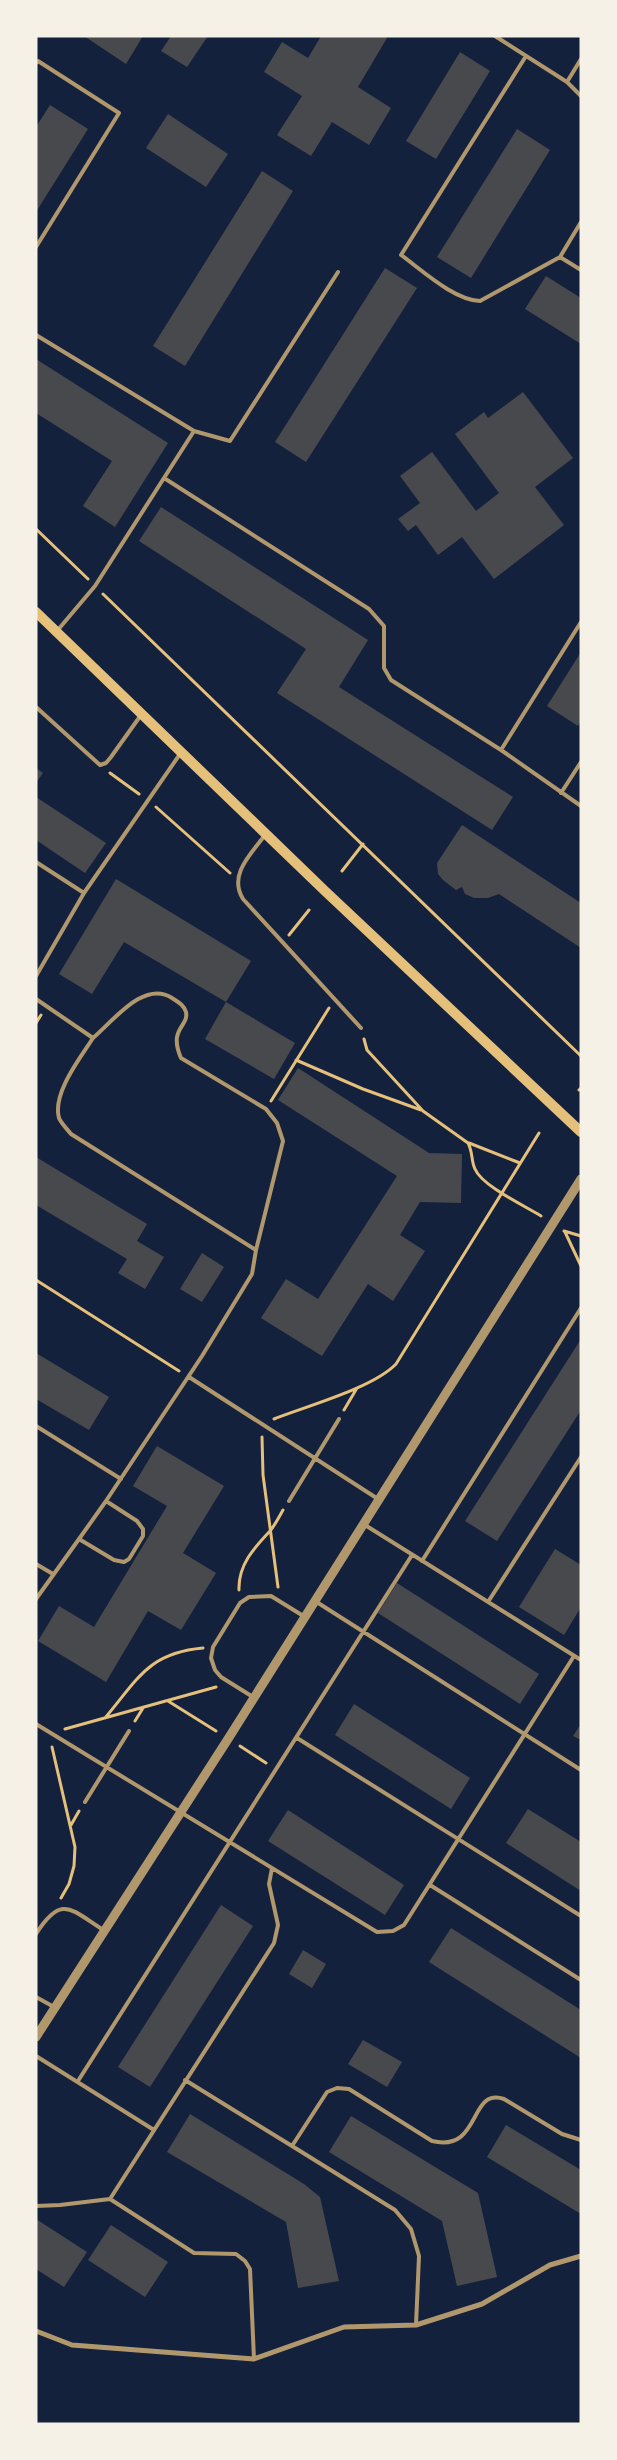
<svg xmlns="http://www.w3.org/2000/svg" width="617" height="2460" font-family="'DejaVu Sans',sans-serif">
<style>
.building{fill:#48494c}
.lines{fill:none;stroke-linecap:round;stroke-linejoin:round}
.path{stroke:#e5c07b;stroke-width:3}
.service{stroke:#b1986c;stroke-width:4}
.minor{stroke:#b1986c;stroke-width:5}
.tertiary{stroke:#b1986c;stroke-width:9}
.secondary{stroke:#e5c07b;stroke-width:10}
</style>
<rect width="100%" height="100%" fill="#14213d"/>
<path class="building" d="M84 36H143L126 64Z
M171 36H208L187 67 161 51Z
M321 36H384L387 38 358 87 391 108 369 145 332 122 311 156 277 135 302 96 264 72 282 42 308 58Z
M460 52 490 71 436 159 406 141Z
M50 105 88 129 36 212V127Z
M168 114 228 154 206 187 146 148Z
M517 129 550 150 471 278 437 257Z
M262 171 293 191 185 366 153 346Z
M385 268 417 288 306 462 275 442Z
M546 276 581 298V344L525 309Z
M36 359 168 443 115 527 83 506 112 461 36 413Z
M523 392 573 458 535 487 564 525 494 579 462 537 438 555 416 525 408 531 398 519 420 503 400 476 432 452 476 511 499 493 455 434 484 412 488 418Z
M161 507 368 640 339 687 513 797 492 830 277 693 306 649 139 541Z
M581 652V721L578 726 547 706Z
M36 768 43 773 36 783Z
M36 797 106 843 85 873 36 840Z
M462 825 581 903V948L499 894 488 898H474L465 894 462 887 456 890 443 880 438 874 437 863Z
M116 879 251 961 226 1002 295 1043 274 1079 205 1039 226 1002 124 942 92 994 59 974Z
M298 1068 429 1153 462 1154 461 1203 420 1202 400 1235 425 1251 393 1301 368 1284 322 1356 261 1318 286 1279 318 1299 397 1176 278 1100Z
M36 1157 147 1224 137 1241 164 1257 145 1289 118 1273 127 1259 36 1205Z
M202 1253 224 1267 202 1302 180 1289Z
M581 1339V1410L497 1541 465 1521Z
M36 1353 109 1397 89 1430 36 1399Z
M157 1446 224 1486 183 1553 216 1573 181 1630 148 1611 106 1682 38 1641 59 1606 94 1627 167 1506 133 1486Z
M555 1549 581 1565V1607L564 1635 519 1607Z
M397 1583 539 1674 520 1704 378 1613Z
M354 1704 470 1778 451 1809 335 1735Z
M581 1724V1740L573 1736Z
M528 1809 581 1842V1891L506 1843Z
M288 1810 404 1885 385 1915 268 1841Z
M221 1905 253 1926 150 2087 118 2067Z
M451 1928 581 2010V2058L429 1962Z
M303 1950 326 1964 312 1988 289 1974Z
M363 2040 402 2062 387 2087 348 2064Z
M190 2114 304 2184 320 2197 339 2281 298 2288 286 2222 167 2152Z
M351 2116 478 2193 497 2277 457 2286 442 2221 329 2152Z
M506 2125 581 2170V2214L487 2157Z
M36 2219 87 2252 64 2287 36 2269Z
M111 2225 168 2262 145 2297 88 2260Z"/>
<g class="lines">
<path class="path" d="M36 529 88 579
M103 594 581 1056
M110 773 139 794
M156 807 230 873
M342 871 363 844
M289 935 309 910
M36 1023 41 1015
M364 1039 367 1050 423 1111 468 1143C473 1152 471 1161 475 1169 482 1186 525 1206 541 1216
M296 1060 363 1089 421 1110
M579 1090 581 1088
M271 1101 329 1008
M469 1143 520 1163
M564 1231 581 1236
M565 1232 581 1266
M36 1280 179 1371
M344 1410 357 1388
M274 1419C307 1406 373 1388 396 1364L539 1133
M262 1437 263 1475 278 1587
M239 1590C238 1565 254 1548 270 1531 275 1525 279 1517 283 1510
M168 1701 216 1731
M105 1718C138 1679 148 1653 203 1648
M135 1721 143 1708
M65 1729 216 1687
M240 1746 266 1763
M52 1747 75 1847 74 1866 69 1884 61 1898
M71 1825 79 1811"/>
<path class="service" d="M495 36 567 82 581 96
M526 56 401 255C423 271 454 300 480 301L560 257
M36 63 38 61 119 113 36 247
M567 82 581 59
M581 222 560 257 581 270
M36 335 194 431 230 441 338 272
M164 478 369 609 384 626V668L391 680 501 750 581 806
M57 631 95 586 194 431
M36 707 100 765 106 763 111 757 141 715
M501 750 581 622
M561 793 581 762
M265 835C251 854 228 875 243 899L361 1028
M36 862 84 893
M36 976 84 893 180 754
M36 999 93 1038C81 1057 52 1093 59 1118 61 1123 67 1129 71 1134L256 1250 252 1274 202 1356 106 1501 137 1521 143 1529V1536L129 1559 124 1562 114 1560 79 1539 36 1599
M93 1038C114 1020 144 980 172 998 178 1002 184 1005 186 1012 189 1027 168 1028 181 1058L266 1109 277 1123 283 1141 256 1250
M189 1377 378 1499
M36 1426 121 1479
M289 1501 339 1419
M365 1525 581 1660
M79 1539 106 1501
M422 1561 581 1308
M36 1564 53 1574
M315 1601 581 1770
M488 1602 581 1457
M253 1697 221 1677 215 1670 211 1658 213 1647 240 1603 249 1597 271 1596 305 1617
M36 1724 377 1932 393 1931 404 1925 574 1656
M297 1738 581 1916
M85 1802 129 1731
M430 1885 581 1980
M36 1934C62 1893 71 1910 105 1931
M36 1997 54 2007
M36 2056 154 2130
M185 2080 292 2146
M78 2081 412 1555
M110 2199 274 1943 278 1925 269 1884 272 1868
M36 2206 60 2205 110 2199 194 2253 236 2254 245 2261 250 2269 254 2359
M416 2325 419 2256 411 2229 395 2210 292 2146 327 2092 337 2088 349 2089 432 2141C482 2153 468 2087 504 2099L562 2134 581 2140"/>
<path class="minor" d="M36 2331 72 2345 254 2359 344 2327 416 2325 482 2304 550 2265 581 2256"/>
<path class="tertiary" d="M36 2037 228 1739 581 1179"/>
<path class="secondary" d="M36 612 325 891 581 1132"/>
</g>
<rect width="617" height="2460" fill="none" stroke="#f6f1e7" stroke-width="75"/>
</svg>
